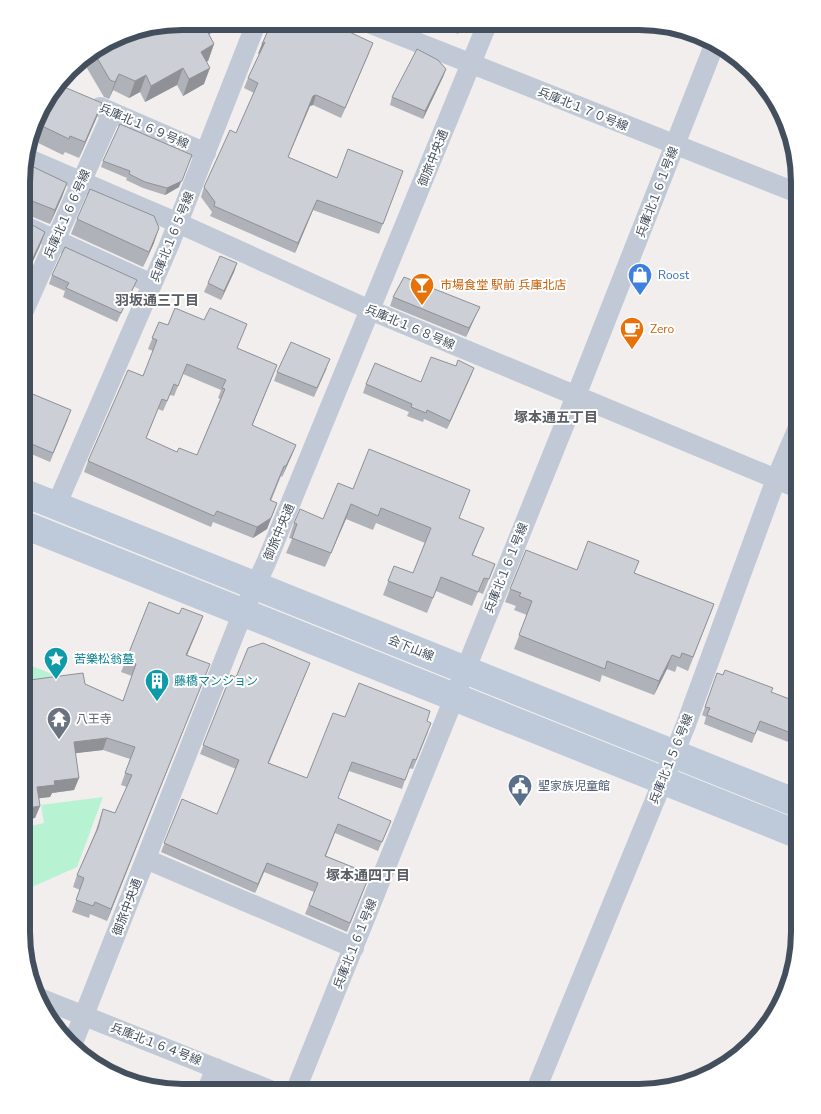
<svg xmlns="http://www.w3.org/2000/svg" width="821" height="1114" font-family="'Nunito Sans','Noto Sans JP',sans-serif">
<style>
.green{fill:#b7f3d3}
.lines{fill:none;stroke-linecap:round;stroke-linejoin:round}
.street{stroke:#c0c9d5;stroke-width:20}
.secondary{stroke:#bec9d9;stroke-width:28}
.wall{fill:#afb2b8;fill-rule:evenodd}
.shaded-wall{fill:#8f9196}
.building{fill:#cccfd6;stroke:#8f9196;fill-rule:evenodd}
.labels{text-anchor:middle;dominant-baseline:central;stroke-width:4;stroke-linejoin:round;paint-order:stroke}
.street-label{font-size:12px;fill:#444f5d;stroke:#fff}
.shop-label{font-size:12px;fill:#366cbe;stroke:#fff;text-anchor:start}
.food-label{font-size:12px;fill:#c56008;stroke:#fff;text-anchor:start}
.culture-label{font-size:12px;fill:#0d838f;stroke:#fff;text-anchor:start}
.worship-label{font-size:12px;fill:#5b616d;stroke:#fff;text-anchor:start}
.service-label{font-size:12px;fill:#4e5e75;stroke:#fff;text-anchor:start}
.neighbourhood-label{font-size:14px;font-weight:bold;fill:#5a5d63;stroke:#fff}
.rim{fill:none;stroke:#444f5d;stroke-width:6}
</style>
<rect width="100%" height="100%" fill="#f1eeed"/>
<path class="green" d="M22 662 75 683 22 690Z
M103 797 77 867 21 892V828L44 823 41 805Z"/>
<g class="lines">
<path class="street" d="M366 22 800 194
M100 107 206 153
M24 157 178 223 370 310 800 489
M23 225 152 284
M22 315 112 113
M56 506 170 243 257 21
M146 859 354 948
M37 997 275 1092
M73 1043 243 612 266 563 488 22
M206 1092 216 1068
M295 1092 576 396 715 43
M535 1092 685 727 776 479 800 423"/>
<path class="secondary" d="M22 492 799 804
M22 524 799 835"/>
</g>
<path class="wall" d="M269 22H328L369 53 341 118 313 105 310 106 288 157 337 178 403 171 379 234 313 210 295 253 210 216 212 212 201 197 204 187 236 133 254 93 244 88 248 78 260 53 258 54 269 27H268Z
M442 22H464L458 34 441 26Z
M130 30 209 35 214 44 208 61 206 62 204 84 183 96 177 85 145 102 140 92 129 98 113 90 109 99 104 97 81 58Z
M446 69 443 77 423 119 390 105 392 97Z
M43 102 102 103 96 119 79 158 65 152 63 155 30 139Z
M103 161 179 187 165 195 143 188 126 180 127 178 101 167Z
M23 162 67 183 62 197 50 224 23 213Z
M77 219 154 243 143 267 71 234Z
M237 263 234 272 221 300 204 292 208 283Z
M52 275 137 280 133 289 117 322 63 297 65 291 49 284Z
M393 297 480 307 476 315 466 337 390 306Z
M204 320 247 324 237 348 277 365 252 426 296 445 282 477 281 476 271 501 277 503 267 529 253 538 213 522 211 527 84 472 88 461 143 376 153 351 148 349 159 322 168 325ZM183 374 221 390 218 398 220 399 197 455 177 452 146 439 158 409 163 411 170 395 174 396Z
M456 366 474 368 447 429 424 419 423 422 407 416 409 412 363 393 366 384 421 382Z
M327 368 314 397 274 381 277 372Z
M22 388 23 390 68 419 50 462 22 450Z
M353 489 470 490 459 518 478 542 473 555 489 579 483 594 478 592 472 606 436 591 427 613 383 595 394 566 413 573 425 543 376 523 373 530 346 519 325 567 286 553 292 539 289 538 294 523 323 519Z
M577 570 635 573 714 604 688 671 677 666 675 672 667 669 654 695 602 675 600 682 514 649 527 615 514 610 516 606 505 602 510 589Z
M179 614 203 616 187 655 205 676 107 921 90 914 89 918 72 912 80 890 73 887 77 875 95 833 103 809 115 813 127 787 121 785 130 759 103 750 75 753 79 778 74 790 52 793 50 797 39 798 40 806 35 818 21 820 85 684 123 701 132 676 121 672 126 660Z
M310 663 269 763 307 778 345 717 427 721 428 732 413 769 409 768 402 789 349 771 338 798 391 821 378 851 335 833 326 856 370 874 347 932 305 914 314 892 264 872 255 893 161 852 182 799 217 814 236 769 200 754 231 675 235 677Z
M717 673 800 703 799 746 757 730 752 743 704 724 706 717 702 715Z"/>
<path class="shaded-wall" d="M210 21H231L198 41 204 25Z
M265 42 261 52 258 54 262 44Z
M373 43 369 53 341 118 345 108Z
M214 44 208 61 195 69 201 52Z
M183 68 177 85 145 102 151 86Z
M210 68 204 84 183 96 189 79Z
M446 69 443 77 423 119 425 111Z
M119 74 113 90 109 99 115 82Z
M146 75 140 92 129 98 135 81Z
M316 95 313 105 310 106 284 167 313 96Z
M102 103 96 119 79 158 85 142Z
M192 155 179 187 165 195 167 188Z
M67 183 62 197 50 224 55 210Z
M27 199 23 213V201Z
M317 200 313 210 295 253 298 243Z
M159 228 154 243 143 267 149 252Z
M45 232 40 246 22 285V282Z
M237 263 234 272 221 300 224 291Z
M480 307 476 315 466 337 469 328Z
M277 365 273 375 248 436 252 425Z
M474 368 471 376 447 429 450 421Z
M296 445 292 455 282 477 286 466Z
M277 503 267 529 253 538 257 527Z
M351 504 346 519 325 567 331 553Z
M203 616 198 629 182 667 186 655Z
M672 655 667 669 654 695 659 681Z
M210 664 205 676 107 921 111 909Z
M107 738 103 750 69 754 74 742Z
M79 778 74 790 52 793 50 797 33 799 37 787 54 781Z
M40 806 35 818 21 820V809Z
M267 863 264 872 255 893 258 884Z"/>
<path class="building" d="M182 21H210L204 25 214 44 201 52 210 68 189 79 183 68 151 86 146 75 135 81 119 74 115 82 110 80 93 51 130 30Z
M272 22H328L373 43 345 108 316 95 313 96 288 157 337 178 348 149 403 171 383 224 317 200 298 243 214 206 215 202 204 187 230 130 236 133 258 83 248 78 265 42 262 44Z
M417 49 438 60 446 69 425 111 392 97Z
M57 84 102 103 85 142 70 136 69 139 36 123 43 102Z
M120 124 192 155 182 181 167 188 145 182 129 174 130 171 103 161Z
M23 162 67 183 55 210 27 199 23 201Z
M90 189 154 216 159 228 149 252 77 219Z
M23 220 45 232 22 282Z
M65 247 137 280 121 313 66 288 69 283 52 275Z
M220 256 237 263 224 291 208 283Z
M404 277 480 307 469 328 393 297Z
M175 308 204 320 210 308 247 324 237 348 277 365 252 425 296 445 286 466H284L270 500 277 503 271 518 257 527 217 511 214 516 88 461 128 370 143 376 157 340 152 338 159 322 168 325ZM187 364 226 380 222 388 225 389 197 455 179 448 177 452 146 438 162 399 167 401 174 384 178 386Z
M291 342 330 359 317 388 277 372Z
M431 357 456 366 458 360 474 368 450 421 427 410 426 413 411 407 412 404 366 384 375 363 421 382Z
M22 388H24L23 390 71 410 53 453 22 440Z
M369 449 470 490 459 518 484 528 472 555 495 564 489 579 484 578 478 592 441 577 433 598 388 581 394 566 413 573 431 528 381 508 378 516 351 504 331 553 292 538 297 524 294 523 300 509 323 519 338 483 353 489Z
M588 541 639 561 634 573 714 604 693 657 682 653 680 658 672 655 659 681 607 661 605 669 519 635 532 601 519 596 521 593 510 589 526 550 577 570Z
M22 548 30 551 22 570Z
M149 602 179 614 182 608 203 616 186 655 210 664 111 909 95 902 93 906 76 900 84 878 77 875 98 828 103 809 115 813 132 775 125 773 135 747 107 738 74 742 79 778 54 781 55 785 37 787 40 806 21 809 22 681 83 673 85 684 123 701 136 664 126 660Z
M263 643 310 663 268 763 307 778 333 713 345 717 359 683 430 711 427 721 431 723 416 760 413 759 405 780 352 762 338 798 391 821 382 842 338 824 325 856 370 874 350 923 309 905 318 883 267 863 258 884 164 843 182 799 217 814 239 760 203 745 231 675 235 677 237 675 248 648Z
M725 670 773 688 771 692 800 703 799 736 760 721 755 734 707 715 710 708 705 707 717 673 723 675Z"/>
<defs>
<symbol id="shop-pin" viewBox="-11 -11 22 30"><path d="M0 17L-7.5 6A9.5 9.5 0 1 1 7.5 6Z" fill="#3f7fe0" stroke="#fff"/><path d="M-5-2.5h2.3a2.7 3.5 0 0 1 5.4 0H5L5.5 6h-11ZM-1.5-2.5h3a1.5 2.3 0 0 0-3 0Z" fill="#fff"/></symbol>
<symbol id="bar-pin" viewBox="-11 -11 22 30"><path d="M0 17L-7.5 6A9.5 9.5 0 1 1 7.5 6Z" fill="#e8710a" stroke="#fff"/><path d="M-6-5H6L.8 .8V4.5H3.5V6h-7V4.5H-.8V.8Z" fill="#fff"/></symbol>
<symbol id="cafe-pin" viewBox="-11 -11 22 30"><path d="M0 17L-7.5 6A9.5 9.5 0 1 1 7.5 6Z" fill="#e8710a" stroke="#fff"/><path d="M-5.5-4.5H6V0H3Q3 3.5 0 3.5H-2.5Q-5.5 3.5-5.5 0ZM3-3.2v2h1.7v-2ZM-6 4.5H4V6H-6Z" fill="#fff"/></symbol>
<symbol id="sight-pin" viewBox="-11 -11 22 30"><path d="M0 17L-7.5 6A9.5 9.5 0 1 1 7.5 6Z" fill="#0f9aa8" stroke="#fff"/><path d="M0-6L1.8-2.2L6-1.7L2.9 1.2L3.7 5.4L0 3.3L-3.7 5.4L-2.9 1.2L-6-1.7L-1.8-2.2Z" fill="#fff"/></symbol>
<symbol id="building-pin" viewBox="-11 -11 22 30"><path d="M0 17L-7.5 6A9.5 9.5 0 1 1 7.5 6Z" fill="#0f9aa8" stroke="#fff"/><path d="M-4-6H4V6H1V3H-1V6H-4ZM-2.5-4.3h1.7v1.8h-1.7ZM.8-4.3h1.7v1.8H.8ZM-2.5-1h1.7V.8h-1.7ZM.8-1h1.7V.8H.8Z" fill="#fff"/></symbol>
<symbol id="temple-pin" viewBox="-11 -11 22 30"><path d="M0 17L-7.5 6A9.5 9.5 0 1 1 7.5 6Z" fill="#6b7280" stroke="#fff"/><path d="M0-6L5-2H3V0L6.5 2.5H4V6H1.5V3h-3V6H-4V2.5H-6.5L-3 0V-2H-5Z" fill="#fff"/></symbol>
<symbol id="civic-pin" viewBox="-11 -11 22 30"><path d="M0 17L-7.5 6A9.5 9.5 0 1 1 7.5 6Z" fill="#5c6f8a" stroke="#fff"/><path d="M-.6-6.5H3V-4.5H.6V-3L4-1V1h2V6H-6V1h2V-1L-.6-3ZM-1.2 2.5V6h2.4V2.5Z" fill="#fff"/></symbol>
</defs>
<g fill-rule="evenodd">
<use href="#shop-pin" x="626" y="261" width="28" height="38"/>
<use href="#bar-pin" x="408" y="271" width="28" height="38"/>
<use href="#cafe-pin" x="618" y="315" width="28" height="38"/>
<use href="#sight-pin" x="42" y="645" width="28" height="38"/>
<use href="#building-pin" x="143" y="667" width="28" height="38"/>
<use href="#temple-pin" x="45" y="705" width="28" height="38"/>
<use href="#civic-pin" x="506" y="772" width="28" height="38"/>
</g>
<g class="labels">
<g class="street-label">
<text transform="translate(583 109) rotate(22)">兵庫北１７０号線</text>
<text transform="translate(144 126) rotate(23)">兵庫北１６９号線</text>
<text transform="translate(433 158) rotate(-68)">御旅中央通</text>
<text transform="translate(657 192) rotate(-69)">兵庫北１６１号線</text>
<text transform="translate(67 214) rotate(-66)">兵庫北１６６号線</text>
<text transform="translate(172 237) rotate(-68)">兵庫北１６５号線</text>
<text transform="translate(410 327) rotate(23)">兵庫北１６８号線</text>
<text transform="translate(279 532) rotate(-67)">御旅中央通</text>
<text transform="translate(506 568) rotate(-68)">兵庫北１６１号線</text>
<text transform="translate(411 648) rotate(22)">会下山線</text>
<text transform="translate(671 759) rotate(-68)">兵庫北１５６号線</text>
<text transform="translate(127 907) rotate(-69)">御旅中央通</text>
<text transform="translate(355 944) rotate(-68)">兵庫北１６１号線</text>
<text transform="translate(156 1044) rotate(21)">兵庫北１６４号線</text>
</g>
<g class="shop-label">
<text x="658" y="275">Roost</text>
</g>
<g class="food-label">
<text x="440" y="285">市場食堂 駅前 兵庫北店</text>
<text x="650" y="329">Zero</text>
</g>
<g class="culture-label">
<text x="74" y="659">苦樂松翁墓</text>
<text x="174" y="681">藤橋マンション</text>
</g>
<g class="worship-label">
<text x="76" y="719">八王寺</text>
</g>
<g class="service-label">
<text x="538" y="786">聖家族児童館</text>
</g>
<g class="neighbourhood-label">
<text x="157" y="300">羽坂通三丁目</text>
<text x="556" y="417">塚本通五丁目</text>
<text x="368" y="875">塚本通四丁目</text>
</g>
</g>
<path d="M0 0H821V1114H0ZM182 30H639A152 152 0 0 1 791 182V932A152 152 0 0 1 639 1084H182A152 152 0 0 1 30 932V182A152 152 0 0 1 182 30Z" fill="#fff" fill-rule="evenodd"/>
<path class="rim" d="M182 30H639A152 152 0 0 1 791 182V932A152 152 0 0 1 639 1084H182A152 152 0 0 1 30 932V182A152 152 0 0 1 182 30Z"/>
</svg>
